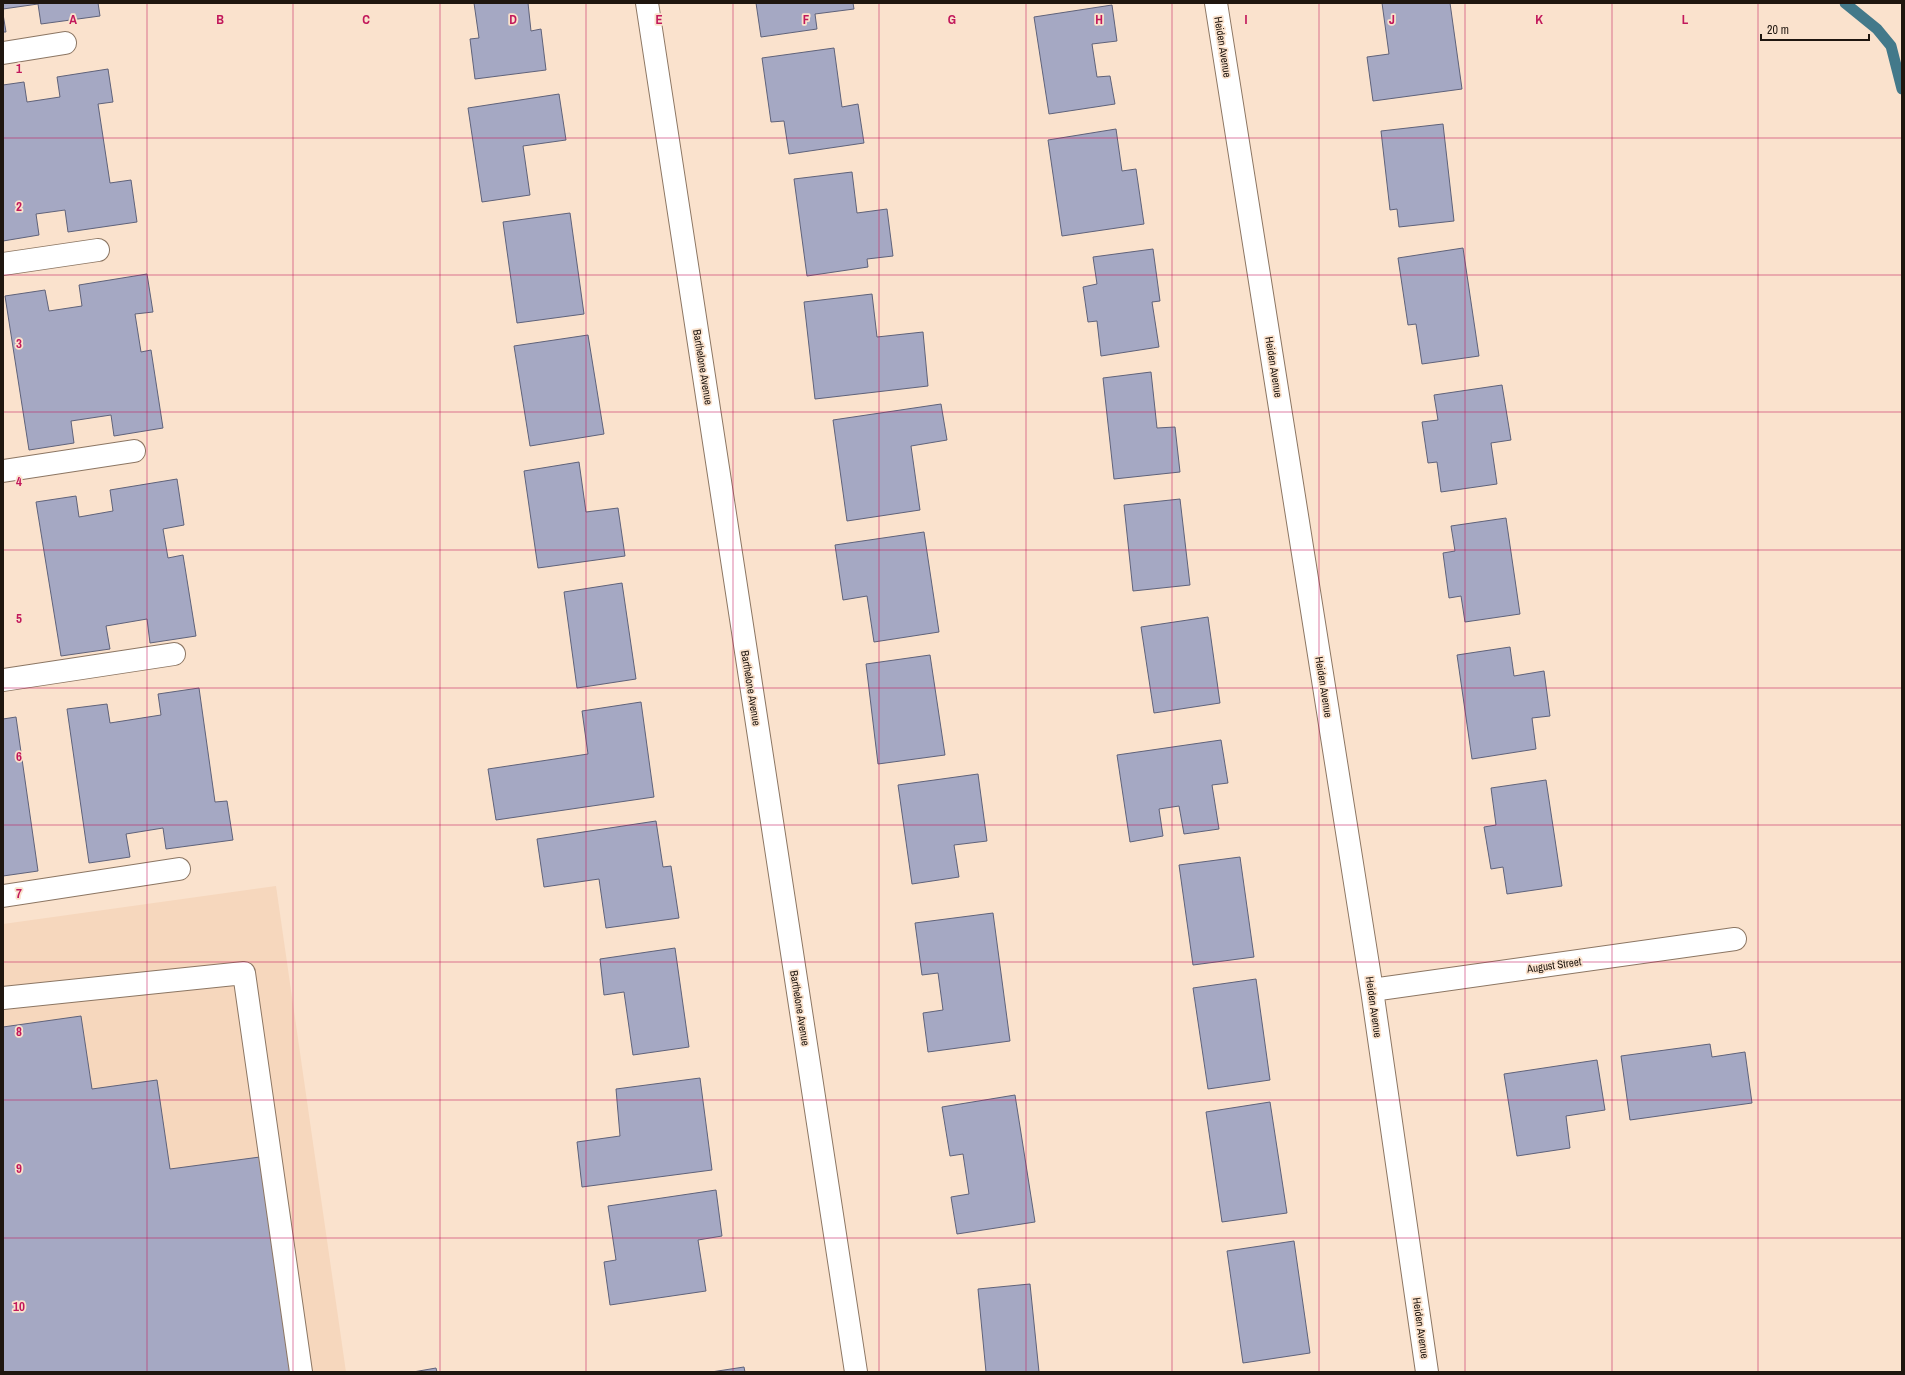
<svg xmlns="http://www.w3.org/2000/svg" width="1905" height="1375" font-family="'Archivo Narrow',sans-serif">
<style>
.built{fill:#f6d7bd}
.lines{fill:none;stroke-linecap:round;stroke-linejoin:round}
.stream{stroke:#43798a;stroke-width:11}
.building{fill:#a5a8c3;stroke:#5f627a}
.minor-casing{stroke:#8c7663;stroke-width:24}
.minor{stroke:#fff;stroke-width:22}
.grid{fill:none;stroke:#c2185b;stroke-width:1;stroke-opacity:0.55}
.labels{text-anchor:middle;dominant-baseline:central;stroke-width:3.5;stroke-linejoin:round;paint-order:stroke}
.street-label{font-size:11px;fill:#1f160f;stroke:#fae2cd}
.grid-label{font-size:13px;text-anchor:middle;font-weight:bold;fill:#c2185b;stroke:#fae2cd;stroke-width:3.5;stroke-linejoin:round;paint-order:stroke}
</style>
<rect width="100%" height="100%" fill="#fae2cd"/>
<path class="built" d="M276 886 346 1372H3V924Z"/>
<g class="lines">
<path class="stream" d="M1845 3 1877 29 1891 46 1902 89"/>
</g>
<path class="building" d="M3 3H98L100 16 41 24 38 4 3 9Z
M474 3H528L531 31 541 29 546 70 475 79 470 39 479 38Z
M756 3H853L854 9 815 14 817 29 761 37Z
M1382 3H1450L1462 89 1373 101 1367 57 1389 54Z
M1112 5 1117 41 1092 44 1097 77 1110 76 1115 104 1049 114 1034 17Z
M3 14 6 32H3Z
M834 48 842 107 858 104 864 143 789 154 784 121 771 122 762 58Z
M108 69 113 102 98 104 110 183 131 180 137 222 68 232 65 210 36 214 39 235 3 241V85L24 82 27 102 60 97 57 77Z
M559 94 566 140 523 146 530 195 482 202 468 108Z
M1443 124 1454 221 1399 227 1397 209 1390 210 1381 131Z
M1116 129 1122 171 1136 169 1144 224 1062 236 1048 140Z
M852 172 857 213 887 209 893 256 867 259 868 267 807 276 794 179Z
M570 213 584 314 517 323 503 222Z
M1463 248 1479 356 1422 364 1416 324 1408 325 1398 258Z
M1153 249 1160 301 1152 302 1159 347 1101 356 1097 321 1088 322 1083 287 1097 284 1093 257Z
M147 274 153 312 135 314 141 352 151 350 163 428 114 436 111 415 71 421 74 443 29 450 5 296 45 290 49 311 82 306 79 285Z
M872 294 877 337 923 332 928 386 815 399 804 302Z
M588 335 604 434 530 446 514 346Z
M1151 372 1157 428 1175 427 1180 472 1114 479 1103 378Z
M1502 385 1511 440 1491 443 1497 484 1441 492 1437 462 1428 463 1422 422 1438 420 1434 395Z
M941 404 947 440 911 446 920 510 847 521 833 420Z
M579 462 586 512 618 508 625 556 538 568 524 471Z
M177 479 184 525 163 529 168 558 183 555 196 636 150 643 147 619 106 626 110 649 61 656 36 502 76 496 79 517 113 511 110 490Z
M1180 499 1190 585 1133 591 1124 505Z
M1506 518 1520 614 1465 622 1461 596 1449 598 1443 553 1455 551 1451 526Z
M924 532 939 632 874 642 867 596 843 600 835 545Z
M622 583 636 679 577 688 564 592Z
M1208 617 1220 703 1154 713 1141 627Z
M1510 647 1514 676 1544 671 1550 716 1532 718 1536 749 1472 759 1457 655Z
M930 655 945 755 878 764 866 664Z
M199 688 215 802 227 801 233 840 166 849 163 828 126 834 130 857 89 863 67 709 107 704 110 723 161 715 158 694Z
M641 702 654 797 496 820 488 769 588 754 582 711Z
M16 717 38 871 3 876V719Z
M1221 740 1228 783 1212 785 1219 829 1184 834 1179 806 1159 809 1163 836 1130 842 1117 755Z
M978 774 987 841 954 845 959 877 912 884 898 785Z
M1546 780 1562 886 1507 894 1503 867 1491 869 1484 827 1496 825 1491 788Z
M656 821 663 867 671 866 679 918 606 928 599 879 544 887 537 839Z
M1240 857 1254 957 1193 965 1179 865Z
M993 913 1010 1041 928 1052 923 1013 943 1010 938 973 922 975 915 923Z
M675 948 689 1047 633 1055 624 992 604 995 600 959Z
M1256 979 1270 1080 1208 1089 1193 988Z
M81 1016 92 1089 157 1080 170 1169 275 1155 306 1372H3V1027Z
M1710 1044 1712 1057 1745 1052 1752 1103 1630 1120 1621 1056Z
M1597 1060 1605 1110 1566 1116 1570 1148 1517 1156 1504 1074Z
M700 1078 712 1170 582 1187 577 1142 620 1136 616 1089Z
M1015 1095 1035 1222 957 1234 951 1197 969 1194 963 1154 950 1156 942 1107Z
M1270 1102 1287 1213 1222 1222 1206 1112Z
M716 1190 722 1236 698 1240 706 1291 610 1305 604 1262 616 1260 608 1206Z
M1294 1241 1310 1353 1243 1363 1227 1251Z
M1030 1284 1039 1372H986L978 1289Z
M744 1367 745 1372H711Z
M436 1368 437 1372H413Z"/>
<g class="lines">
<defs>
<path id="minor" d="M647 3 856 1372
M1216 3 1372 990 1427 1372
M3 53 65 43
M3 264 98 250
M3 471 134 451
M3 680 174 654
M3 896 179 869
M1372 990 1735 939
M3 998 244 973 301 1372"/>
</defs>
<use href="#minor" class="minor-casing"/>
<use href="#minor" class="minor"/>
</g>
<path class="grid" d="M147 3V1372M293 3V1372M440 3V1372M586 3V1372M733 3V1372M879 3V1372M1026 3V1372M1172 3V1372M1319 3V1372M1465 3V1372M1612 3V1372M1758 3V1372M3 138H1902M3 275H1902M3 412H1902M3 550H1902M3 688H1902M3 825H1902M3 962H1902M3 1100H1902M3 1238H1902"/>
<g class="labels">
<g class="street-label">
<text transform="translate(1223 47) rotate(81)">Heiden Avenue</text>
<text transform="translate(703 367) rotate(81)">Barthelone Avenue</text>
<text transform="translate(1274 367) rotate(81)">Heiden Avenue</text>
<text transform="translate(1324 687) rotate(81)">Heiden Avenue</text>
<text transform="translate(751 688) rotate(81)">Barthelone Avenue</text>
<text transform="translate(1554 965) rotate(-8)">August Street</text>
<text transform="translate(1374 1007) rotate(82)">Heiden Avenue</text>
<text transform="translate(800 1008) rotate(81)">Barthelone Avenue</text>
<text transform="translate(1421 1328) rotate(82)">Heiden Avenue</text>
</g>
</g>
<g class="grid-label">
<text x="73" y="24">A</text>
<text x="220" y="24">B</text>
<text x="366" y="24">C</text>
<text x="513" y="24">D</text>
<text x="659" y="24">E</text>
<text x="806" y="24">F</text>
<text x="952" y="24">G</text>
<text x="1099" y="24">H</text>
<text x="1246" y="24">I</text>
<text x="1392" y="24">J</text>
<text x="1539" y="24">K</text>
<text x="1685" y="24">L</text>
<text x="19" y="73">1</text>
<text x="19" y="211">2</text>
<text x="19" y="348">3</text>
<text x="19" y="486">4</text>
<text x="19" y="623">5</text>
<text x="19" y="761">6</text>
<text x="19" y="898">7</text>
<text x="19" y="1036">8</text>
<text x="19" y="1173">9</text>
<text x="19" y="1311">10</text>
</g>
<rect width="1905" height="1375" fill="none" stroke="#1f160f" stroke-width="8"/>
<path d="M1761 34v6h108v-6" fill="none" stroke="#1f160f" stroke-width="2"/>
<text x="1767" y="34" font-size="12" fill="#1f160f" stroke="#fae2cd" stroke-width="3" paint-order="stroke">20 m</text>
</svg>
